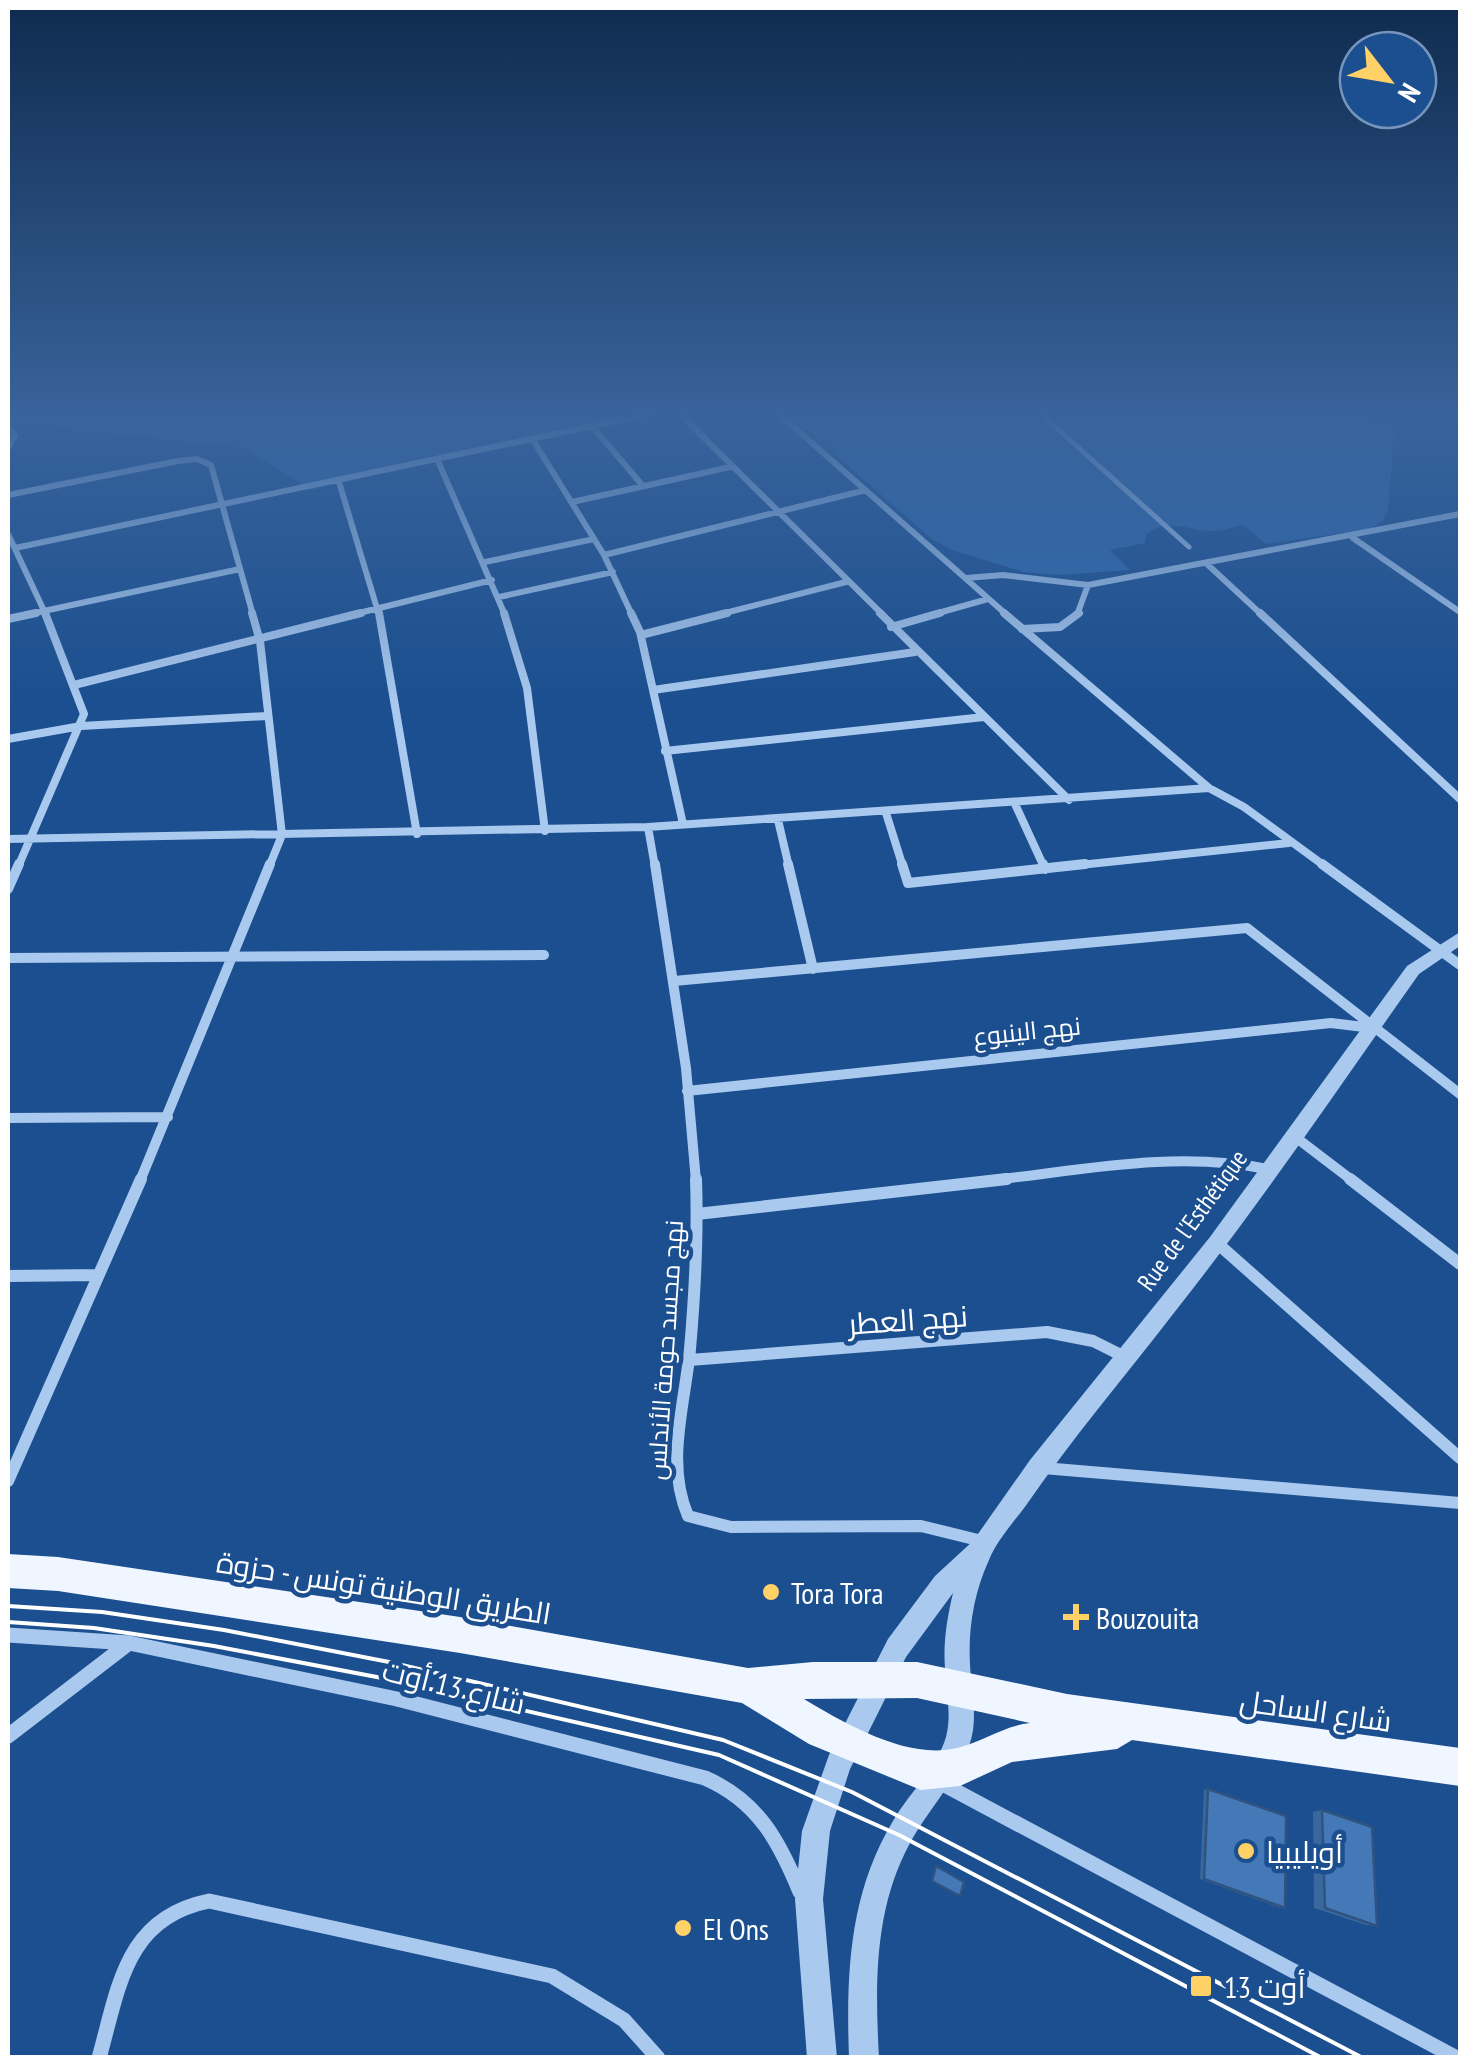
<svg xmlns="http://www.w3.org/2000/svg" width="1468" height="2065" font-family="'PT Sans Narrow',Cairo,sans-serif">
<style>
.green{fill:#2e69ad}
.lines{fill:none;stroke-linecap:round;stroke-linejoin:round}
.pedestrian{stroke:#a9c9ee;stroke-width:5}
.minor-far4{stroke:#a9c9ee;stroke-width:6}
.minor-far3{stroke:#a9c9ee;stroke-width:8}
.minor-far2{stroke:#a9c9ee;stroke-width:10}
.minor-far1{stroke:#a9c9ee;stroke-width:12}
.minor{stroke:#a9c9ee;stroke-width:15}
.tertiary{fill:#a9c9ee;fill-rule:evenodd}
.primary{fill:#f0f6ff;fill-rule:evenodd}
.tram{stroke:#fff;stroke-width:4}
.wall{fill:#3a679d}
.building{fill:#4478b7;stroke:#305480;stroke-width:2.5}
.poi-dot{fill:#ffd166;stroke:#1b4f8f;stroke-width:4}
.labels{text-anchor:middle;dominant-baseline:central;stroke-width:9;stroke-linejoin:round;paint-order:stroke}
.street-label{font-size:25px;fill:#fff;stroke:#1b4f8f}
.near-street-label{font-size:30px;fill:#fff;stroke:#1b4f8f}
.near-poi-label{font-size:30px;fill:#fff;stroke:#1b4f8f;text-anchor:start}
</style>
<rect width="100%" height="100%" fill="#1b4f8f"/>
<path class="green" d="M8 413H638L312 490 243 448 8 422Z
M788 413H1363L1371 426 1395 425 1388 510 1382 522 1369 529 1266 544 1243 525C1233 527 1219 532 1209 531 1187 530 1166 517 1146 535L1145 543 1110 550 1130 570 1059 575 1024 572 955 551 933 540Z"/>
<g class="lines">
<path class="pedestrian" d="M1040 413 1189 547"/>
<path class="minor-far4" d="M679 413 883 615
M778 413 1007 615
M592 426 643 486
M8 427 15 435 8 448
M533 440 604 555 632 615
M438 461 505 615
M339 482 379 615
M8 495 178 461 197 459 211 465 253 615
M572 502 730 467
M8 534 46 615
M1353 538 1460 612
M15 548 654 413
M604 555 862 491
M485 562 594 539
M1207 564 1262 615
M966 578 1003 575 1088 585 1460 514
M499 597 613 572
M25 615 240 569
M351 615 492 580
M717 615 846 582
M931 615 988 599
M1077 615 1088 585"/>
<path class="minor-far3" d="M252 613 260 641 282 835 269 867
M379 613 417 834
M504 613 527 688 545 831
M631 613 640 632 683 824
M880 613 1069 800
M1004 613 1209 788 1244 807 1326 867
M1260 613 1460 799
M8 619 36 613
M891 627 940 613
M1022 629 1060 627 1079 613
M641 635 727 613
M74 685 361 613
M653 690 915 652
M8 739 81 726 266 716
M665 751 984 717
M1015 804 1044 867
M886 813 903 867
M778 820 789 867
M648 827 655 867
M8 839 648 827 1209 788
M18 867 84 714 45 613
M1061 867 1289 843"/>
<path class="minor-far2" d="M655 864 686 1068 696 1181
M788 864 813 969
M902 864 908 883 1085 864
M1043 864 1045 869
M1322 864 1460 965
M8 889 19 864
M8 958 544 955
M674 981 1247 928 1460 1094
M687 1091 1331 1023 1372 1028
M8 1118 168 1117
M1294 1136 1353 1181
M140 1181 270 864
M985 1181C1078 1171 1174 1150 1267 1169"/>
<path class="minor-far1" d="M696 1179C698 1236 695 1292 690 1349 685 1404 665 1463 688 1516L731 1527 921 1526 986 1542
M1350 1179 1460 1264
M697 1214 1007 1179
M1217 1243 1460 1458
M8 1276 97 1275
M690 1360 1047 1332 1093 1341 1125 1357
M1043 1468 1460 1503
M8 1481 141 1179"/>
<path class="minor" d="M8 1635 129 1643 397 1699 705 1778C758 1801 779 1841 800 1892
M8 1736 129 1643
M937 1781 1457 2058
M99 2058C119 1987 125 1918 209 1901L552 1976 624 2020 658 2058"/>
<path class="tertiary" d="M1460 932V946L1419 974C1337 1090 1258 1207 1170 1318 1122 1380 1071 1440 1027 1504 1014 1522 997 1540 989 1560 974 1592 968 1629 970 1664 971 1692 979 1719 969 1746 955 1783 928 1810 910 1843 874 1909 875 1984 879 2058H849C846 1974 849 1894 893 1821 909 1793 937 1768 946 1737 952 1714 946 1691 945 1668 943 1643 947 1618 953 1593L906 1657 850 1769 830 1831 823 1899 837 2058H807L795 1899 802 1831 829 1755 888 1639 935 1576 973 1541 1030 1460 1210 1237 1407 966Z"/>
<path class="primary" d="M8 1554 58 1557 460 1617 748 1668 813 1662H917L1067 1694 1460 1748V1786L1132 1740 1117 1749 1012 1762 960 1786 921 1790 809 1744 742 1703 460 1653 58 1591 8 1588ZM917 1698 1030 1723C1003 1726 983 1742 957 1748 907 1760 846 1724 804 1699Z"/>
<path class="tram" d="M8 1606 102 1612 224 1630 389 1662 723 1740 852 1792 1363 2058
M8 1622 94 1628 214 1646 382 1678 719 1755 899 1835 1322 2058"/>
</g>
<path class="wall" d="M1208 1789 1285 1908H1280L1200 1879 1204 1790Z
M1322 1810 1377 1926 1366 1925 1314 1908 1313 1812Z"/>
<path class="building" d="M1208 1789 1286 1816 1285 1908 1204 1879Z
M1322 1810 1372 1827 1377 1926 1325 1908Z
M936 1866 964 1882 960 1896 932 1881Z"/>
<linearGradient id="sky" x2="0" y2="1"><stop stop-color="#0f2b4f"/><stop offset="0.59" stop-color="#39639b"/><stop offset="1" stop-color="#39639b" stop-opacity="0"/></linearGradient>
<rect width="1468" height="702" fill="url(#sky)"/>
<g class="poi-dot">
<circle cx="771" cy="1592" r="10"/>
<path d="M1071 1602h10v10h10v10h-10v10h-10v-10h-10v-10h10z"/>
<circle cx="1246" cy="1851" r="10"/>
<circle cx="683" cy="1928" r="10"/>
<rect x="1189" y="1974" width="24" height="24" rx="5"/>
</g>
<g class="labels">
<g class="street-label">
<text transform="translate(1027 1031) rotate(-6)">نهج الينبوع</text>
<text transform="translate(1192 1220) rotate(-54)">Rue de l'Esthétique</text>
<text transform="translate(665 1350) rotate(-86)">نهج مجسد حومة الأندلس</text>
</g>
<g class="near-street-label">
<text transform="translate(908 1319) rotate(-4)">نهج العطر</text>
<text transform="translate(384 1587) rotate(9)">الطريق الوطنية تونس - حزوة</text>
<text transform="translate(454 1686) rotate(14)">شارع 13 أوت</text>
<text transform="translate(1316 1710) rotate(8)">شارع الساحل</text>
</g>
<g class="near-poi-label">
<text x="791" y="1592">Tora Tora</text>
<text x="1096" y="1617">Bouzouita</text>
<text x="1266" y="1851">أويليبيا</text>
<text x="703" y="1928">El Ons</text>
<text x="1224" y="1986">13 أوت</text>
</g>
</g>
<rect width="1468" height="2065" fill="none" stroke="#ffffff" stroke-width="20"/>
<g transform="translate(1388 80) rotate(121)"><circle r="48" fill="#1b4f8f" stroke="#7695bc" stroke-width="2.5"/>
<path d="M0-8L18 38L0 25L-18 38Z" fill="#ffd166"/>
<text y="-15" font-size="28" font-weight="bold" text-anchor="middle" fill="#ffffff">N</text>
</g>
</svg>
